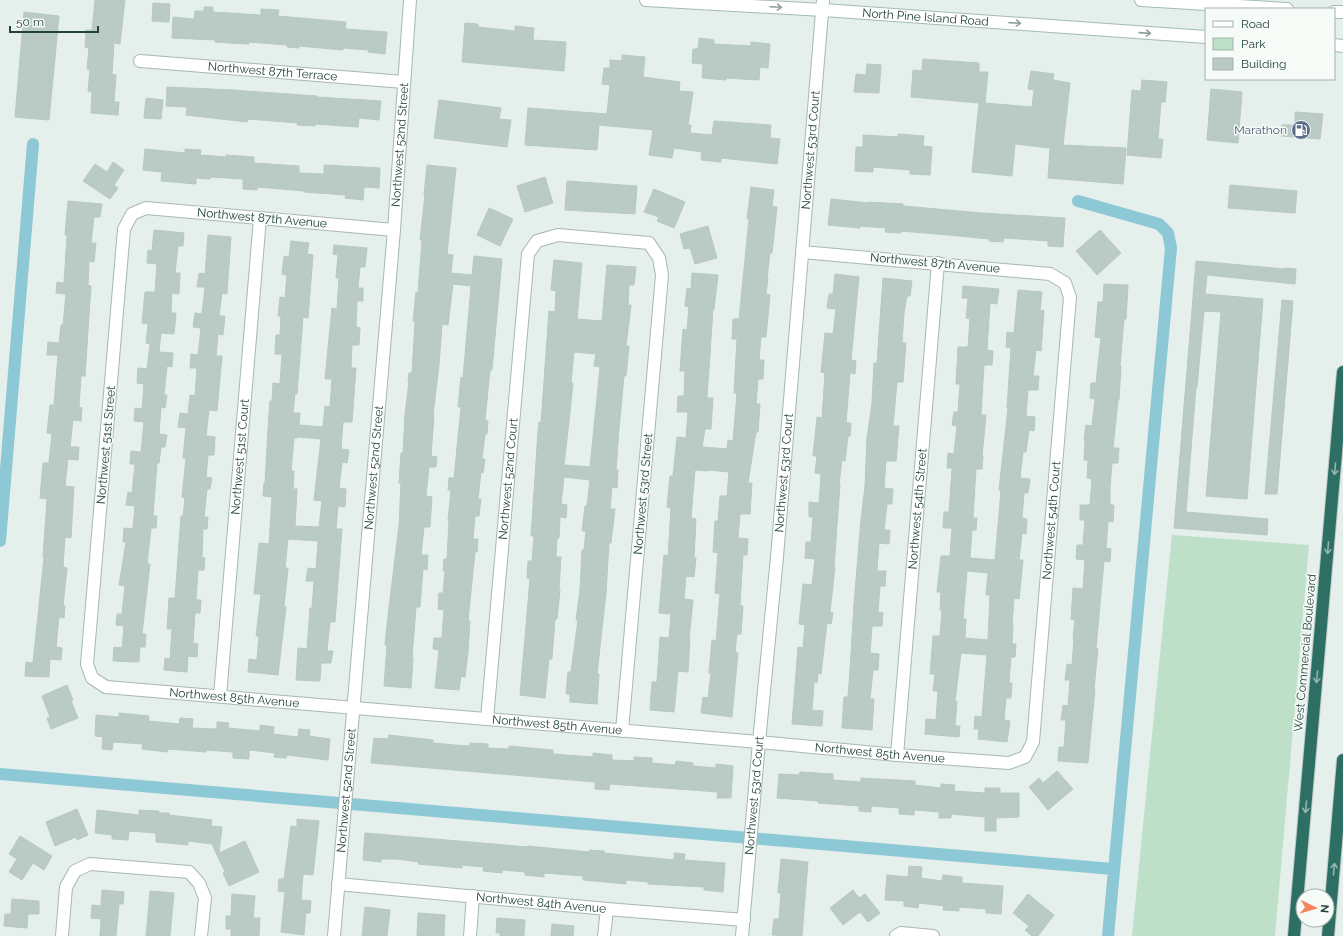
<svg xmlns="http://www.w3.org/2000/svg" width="1343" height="936" font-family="Raleway,sans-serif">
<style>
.green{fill:#bee0c8}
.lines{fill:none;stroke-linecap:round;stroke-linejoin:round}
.canal{stroke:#8cc8d5;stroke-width:12}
.building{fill:#bacac4;stroke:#b7c9c2;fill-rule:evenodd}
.street-casing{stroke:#a7b8b2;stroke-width:14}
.secondary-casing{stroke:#a3bbb3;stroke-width:14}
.highway-casing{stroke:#c1cac8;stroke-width:14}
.street{stroke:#fff;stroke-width:12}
.secondary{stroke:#fff;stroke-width:12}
.highway{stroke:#2e6f63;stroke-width:12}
.oneway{stroke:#91a09c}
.oneway2{stroke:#92b5ae}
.labels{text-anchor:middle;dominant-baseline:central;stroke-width:3;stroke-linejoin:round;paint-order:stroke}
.street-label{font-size:12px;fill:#23423a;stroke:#f6fbf8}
.service-label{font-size:12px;fill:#4e5e75;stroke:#f6fbf8;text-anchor:end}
</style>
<rect width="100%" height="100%" fill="#e5efeb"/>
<path class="green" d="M1172 535 1309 545 1275 936H1132Z"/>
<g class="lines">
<path class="canal" d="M1078 201 1159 224 1168 233 1171 248 1108 936
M0 541 33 144
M0 774 1113 869"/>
</g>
<path class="building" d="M95 0H125L120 44 114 43 112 74 116 75 114 102H119L118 115 91 113 92 92 88 91 90 70 87 69 89 48 85 47 86 30H92Z
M153 3 170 4 169 22 152 21Z
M204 7H213V12L261 15V9L279 10 278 16 346 22 345 29 387 32 385 54 368 52 369 50 343 48V50L299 46V48L287 47V45L249 42V44L229 43 215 42V40L172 38 173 17 194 19 195 11H204Z
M24 12 59 16 49 120 15 117Z
M465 23 478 24V27L515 31V26L534 28 533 40 566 42 564 71 462 62Z
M699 38 714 40V44L751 46V42L770 44 768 68 760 67 759 80 726 78V80L702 78 703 64 692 63 693 49H698Z
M622 55 645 57 643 77 680 82 679 91 693 92 688 125H691L690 133 712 135 714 121 771 125 770 138 780 139 777 164 721 158V162L701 160 702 152 674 148 672 158 649 155 653 130 599 125 597 150 525 145 528 108 607 114 610 85 602 84 604 68H610V60L622 61Z
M923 59 979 63V72H988L985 103 1032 107 1034 90 1028 89 1031 71 1054 74 1053 80 1070 83 1063 145 1126 148 1123 184 1048 178 1050 148 1015 144 1012 176 972 172 979 103 911 97 913 70 922 71Z
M867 64 881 65 879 93 854 92 856 74 866 75Z
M1142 80 1167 82 1165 102H1161L1158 139H1163L1161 158 1127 155 1132 90 1141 91Z
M167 87 232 90 317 96V97L381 101 379 120 359 118 358 127 315 124V126L297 125 298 123 248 119 247 122 186 115 187 107 166 106Z
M1211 89 1242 92 1238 143 1207 140Z
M146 98 163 100 161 119 144 118Z
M439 100 501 108 499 119 511 120 507 147 434 138Z
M1295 112 1323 114 1320 139 1281 136 1282 125H1295Z
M898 134 924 136 923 146 932 147 930 175 910 174V170L873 167V172L855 171 856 147H863V135L898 137Z
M145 149 185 153V149L201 150 200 155 226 157V155L254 157V163L299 166V173L324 174V165L380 168 379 188 364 187 363 200 345 198 346 195 304 192V191L257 187V190L243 189V179L211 177 210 179 196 178V184L161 181 162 172 143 170Z
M113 162 124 170 114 185 118 188 110 199 83 181 95 164 107 172Z
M427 165 456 168 447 254 453 255 451 273 472 275 474 256 502 259 492 370H490L485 420 488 421 487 434H485L482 459H485L483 473 481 472 478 499H481L479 516H475L473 539H478L477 552H475L468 621H470L468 652 465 677 461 676 459 690 435 688 439 650 433 649 434 638H442L444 610 438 609 439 593H443L445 571H443L444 559H447L449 521H448L451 490H448L449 478H454L461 407H458L461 377 463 378 471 286 453 284 448 325 442 324 439 365 433 415H434L431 456 437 457 436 467H429L426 496 432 497 430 527H424L421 555H428L427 570 423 569 420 607H416L412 658H413L411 688 384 686 387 645H385L388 616 399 525 401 483H399L401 453H403L405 414 409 382H408L409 373H412L415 321H413L416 292 418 293 422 240H420L425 195H424Z
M545 177 553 203 525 212 517 186Z
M567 181 637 186 635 214 565 210Z
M1230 185 1297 191 1295 213 1228 208Z
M751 187 774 190 772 206 777 207 772 253H770L767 278H768L766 294 770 295 766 337H761L759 360H764L763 379H758L756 404H760L758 432H756L748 483H752L750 514H740L738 538 748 539 747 555H743L740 605 743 606 741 634H737L735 652 738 653 732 717 701 713 703 697 708 698 711 673H709L712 640 716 641 720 594 715 593 718 553 713 552 715 521H718L720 496H727L729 472 708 470V471L695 470 691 518 696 519 694 558H696L694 577 686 576 684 599 693 600 689 639H690L688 672 678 671 674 712 650 710 652 682H657L660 637 669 638 671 614 659 613 664 555 668 556 671 508 667 507 670 476H673L677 437 686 438 688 412H677L678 396H684L685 371H680L683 329 687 330 689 307 685 306 687 288 691 289 692 273 718 275 714 309H713L707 398H713L711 429H705L702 447 727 449 728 440 733 441 737 393H734L737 339H732L733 319H739L749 219H747Z
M654 189 685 202 674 228 657 221 659 217 644 212Z
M831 199 869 203V202L903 204V206L982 213 1065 218 1063 247 1048 246V241L1004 238 1003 242 989 241V239L949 235 901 231V233L885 232 886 228 860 226V228L828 225Z
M68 201 102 204 100 217H94L91 243H96L94 262 89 261 88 285 91 286 85 376H81L79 407 82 408 81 421 73 420 70 447H79L78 460 68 459 65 486 74 487 71 538 65 537 63 567 67 568 63 606H65L64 618 59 617 56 647 62 648 61 660 50 659 49 677 25 676 26 662 33 663 44 558 43 557 47 499 40 498 43 463H49L52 434 47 433 50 405H54L58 355H47L48 342 59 343 61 325H63L66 294 56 293 57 282 64 283 67 235H65Z
M489 208 513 219 500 246 477 235Z
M708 226 717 258 695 264 690 248 684 249 680 234Z
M154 230 184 233 183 246H178L175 273H180L179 294 172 293 171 313H176L174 334 161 333 159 352 173 353 172 367 167 366 164 395H167L165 408 161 407 159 434 167 435 165 447H161L159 463H157L153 516H157L156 528H151L147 564H150L142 634H146L145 647H140L139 662 113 661 114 647 122 648 124 626 116 625 117 614H122L125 586 119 585 126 542H123L124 528 133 529 135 506 126 505 128 492 132 493 135 464H130L131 451 141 452 144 422 134 421 135 408 142 409 144 384 137 383 138 368 147 369 150 344 146 343 148 324 142 323 145 292H155L157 264 147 263 148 250 152 251Z
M1100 230 1121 253 1097 275 1076 251Z
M208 235 231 237 227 294 222 293 219 316H225L223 335 218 334 216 356H222L217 411 209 410 206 436 215 437 214 455H208L206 477 212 478 210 489H207L204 517H208L207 529H203L202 557 205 558 204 570H198L196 600H201L200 613H195L193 643 198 644 197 657 188 656 187 672 164 670 165 658 170 659 172 629H167L169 598H175L181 516H183L185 498 182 497 186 458H183L186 428 178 427 180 413 188 414 190 395 195 396 197 368H190L191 354 198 355 201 328 193 327 195 313 202 314 205 287H197L199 273 205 274Z
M291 241 309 243 307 254 313 255 308 318 303 317 297 394 295 393 293 413H300L299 425 323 427 325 406 330 407 332 379H325L332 308 337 309 339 278H336L338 255 333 254 334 245 367 248 365 267H360L358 288H363V301H357L356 327 360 328 359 345H352L351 368H356L352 422H343L341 449 349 450 347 463 342 462 339 488 346 489 345 507 338 506 336 529H342L335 622H330L327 651H333L331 663H321L320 681 296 680 298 648 307 649 310 608H312L314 581H306L308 568 316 569 318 541 288 539 285 568H288L284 607H286L278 675 248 672 249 659 257 660 259 636H256L261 594H254L259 543 269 544 272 497 263 496 264 483H265L269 413 270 401H272L273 383 280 384 282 354H275L276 335H280L281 316H278L280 297 285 298 287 275 282 274 284 256 289 257ZM298 437 321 439 314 500 322 501 319 527 295 526 297 489H293L294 471H291L294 438H297Z
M554 260 582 263 577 319 602 321 607 265 636 267 634 285H629L628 305H631L626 346H629L626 376H624L619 429 616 470H618L617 488 612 487 610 509H615L611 543H609L606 593 597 674H599L597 704 570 702V694H566L568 672H571L578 620H576L580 590 582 550H584L586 531H582L585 506H587L590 480 564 477 561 504 567 505 566 518 560 517 559 538H557L556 557H561L559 589 560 590 557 619H555L552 659H549L545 698 520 695 530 579 527 578 528 561H532L534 536H531L538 432 539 422 541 423 549 311 555 312 556 291 551 290ZM574 352 596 354 594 366 600 367 590 467 564 465 570 413 573 383H571Z
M1196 261 1285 269V268L1296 269 1295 284 1207 275 1205 294 1263 299 1247 499 1206 496 1221 312 1204 311 1197 387H1196L1186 512 1268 519 1267 535 1174 528Z
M835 274 859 277 851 360 856 361 855 374 850 373 846 423H851L850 436H848L845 461 842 460 839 484H840L834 567H835L830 612 833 613 831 624 827 623 821 674 818 673 817 683 814 682 812 710 823 711 822 726 792 724 798 647 803 648 805 625 799 624 803 584 812 585 815 559 805 558 806 542H811L813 517H809V502L819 503 821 474 815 473 817 456H813L817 417 822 418 825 373 821 372 825 333 833 334 836 309 827 308 829 294H833Z
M883 278 912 281 910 296H907L904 313 902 343H906L903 382H897L893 426H899L896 461H886L884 488 893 489 892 504H887L884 530H890L889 544 879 543 877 571H886L885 586H880L878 612 883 613 882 626H872L870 653 879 654 878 670H873L870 699H874L872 730 842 728 844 697H848L850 670 854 604 861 520 865 486 867 438 872 403 874 363H877Z
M1104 284 1128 285 1126 319H1124L1120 366H1121L1119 400H1118L1113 448H1119L1118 463H1112L1110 487V505H1114L1113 522 1108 521 1106 548 1111 549 1110 562 1104 561 1096 648 1098 649 1094 689H1095L1088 763 1058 761 1059 747H1064L1066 720H1061L1063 705 1068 706 1070 680H1065L1067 664 1072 665 1074 639H1073L1075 620 1071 619 1073 588 1083 589 1085 560 1076 559 1077 545H1083L1085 520H1080V505H1090L1092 479 1087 478 1088 460H1084L1085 439H1084L1086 425 1092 426 1095 399 1090 398 1091 383H1096L1101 338 1095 337 1098 302H1103Z
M963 286 999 289 997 304 990 303 987 350 993 351 992 365H984L981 415H986L982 456H983L982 469H976L973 518H977L976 530H972L970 558 995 560 1001 491 999 490 1008 408H1007L1011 348 1006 347 1007 332 1014 333 1018 290 1042 292 1040 310 1044 311 1041 351 1036 350 1033 376H1039L1038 390H1028L1026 416 1035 417 1034 431 1029 430 1026 452H1023L1020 478 1030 479 1028 493H1024L1022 518 1027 519 1026 534 1022 533 1019 560H1023L1019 599 1014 598 1012 625H1013L1012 644H1016L1015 657H1011L1009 683H1012L1011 698H1006L1004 720 1010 721 1007 742 978 739 979 729H974L975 716 982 717 987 655 961 653 955 701H957L955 726H960L959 737 925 734 926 719 936 720 938 691H933L935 674H930L933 636H940L942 610H940L941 592H937L941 556H950L952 528H943L944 512H949L952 468H947L948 453 954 454 957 426 952 425 954 412H958L960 384H956L958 347H968L970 319 966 318 968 298H962ZM967 571 988 573 986 595H990L988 640 965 638 966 619H963Z
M1282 300 1293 301 1277 494H1265Z
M67 685 73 700 71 701 78 718 51 729 47 718 50 717 42 696Z
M119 713 149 716 148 721 179 724 180 718 193 719 192 728 217 729V722L229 723 228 728 260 731V725L274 727 273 734 298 737 299 729 310 730 309 736 330 739 328 760 287 755 286 758 274 757 275 753 249 750V759L233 758V752L206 750V752L168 749 167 752 142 749 143 744 113 742 112 750 102 749 103 737 95 736 96 715 119 717Z
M389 735 433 740V743L455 745 470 746V743L488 744V748L509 749V746L553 750V754L593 757V753L612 755V760L634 761V757L652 758V763L675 765 676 761 693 763V766L716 768V764L733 766 731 798H717L718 792 610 784 609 790 595 789V782L371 763 374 738 388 739Z
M1057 771 1073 789 1048 810 1029 787 1039 778 1043 783Z
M800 772 833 774V780L861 782V778L915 781V785L941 788V784L955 785 954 791 985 793V788H1000V793H1019V817L996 818V831H985V817L951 814V818H939V812L914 810V815L899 814V808L871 806V812L859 811V806L818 803V801L777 798 779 774 799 775Z
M77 809 88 835 77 840 76 837 55 846 46 822Z
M97 810 139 815V810L159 811V813H169V815L212 820 211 826 222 827 219 853 245 841 259 872 229 886 223 873 225 872 212 844 188 841V845L156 842V833L129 831 128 840 112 839V835L95 833Z
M297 819 319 821 313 875 303 874 301 900 311 901 310 913H306L304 935 281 932 285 892 278 891 279 879H284L291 826 297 827Z
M365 833 528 847V846L589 852 590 850 604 851V853L674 860V853L685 854 684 860 725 863 723 892 704 890V887L648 884V882L626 880V884L583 880V876L544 873V877L525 875V872L502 870V873L483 871 484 867 462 865V868L418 864 419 862 397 859H381V862L363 860Z
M20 836 52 856 44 870 33 863 22 880 9 872 17 859 9 854Z
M781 859 808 862 802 936 772 935 774 919H779L781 893H778Z
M909 866 922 867 921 878 942 881 943 875 962 877V883L1003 886 1001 914 986 913V909L959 907V911L943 910 944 906 919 903 918 908 904 906V901L885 900 887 875 908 877Z
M102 890 124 892 123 904H119L116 936H100L101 919 91 918 92 905 101 906Z
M853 890 859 898 865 894 880 913 868 922 860 912 843 925 830 908Z
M150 891 174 893 170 936H146Z
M232 894 255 896 253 918H260L259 936H231V929H226V916H231Z
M1028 894 1054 915 1038 936H1032L1025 930 1029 926 1013 913Z
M12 899 39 901V914H28L27 928 4 926 5 914H11Z
M365 907 390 910 387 936H362Z
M418 913 445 915 444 936H417Z
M497 918 525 920 524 936H500V933H496Z
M552 924 574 926 573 936H551Z"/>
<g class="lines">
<defs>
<g id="street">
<path id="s1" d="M140 61 404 82"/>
<path id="s2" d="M394 230 146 208 132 214 124 229 87 664 92 678 106 687 759 742 897 755 1009 763 1025 757 1033 742 1070 297 1065 283 1050 274 802 252"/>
<path id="s3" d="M220 696 260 218"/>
<path id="s4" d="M487 719 528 254 537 241 558 235 649 243 659 258 662 275 622 731"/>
<path id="s5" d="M897 755 938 263"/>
<path id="s6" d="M338 884 607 909 744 920"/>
<path d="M62 936 66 887 75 871 90 864 189 872 199 883 205 898 201 936"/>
<path id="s7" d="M334 936 394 230 410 0"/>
<path d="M470 936 473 896"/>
<path d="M604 936 607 909"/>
<path id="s8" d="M742 936 759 742 777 557 823 0"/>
<path d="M896 936 901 933 933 936"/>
</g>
<g id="secondary">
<path id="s9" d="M646 0 823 10 1206 37"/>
<path d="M1141 0 1287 9"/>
<path d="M1334 12H1343"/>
<path d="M1334 45 1343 46"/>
</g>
<path id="highway" d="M1294 936 1343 372
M1328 936 1343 760"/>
</defs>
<use href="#street" class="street-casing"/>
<use href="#secondary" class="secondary-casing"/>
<use href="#highway" class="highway-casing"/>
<use href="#street" class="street"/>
<use href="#secondary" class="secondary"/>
<use href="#highway" class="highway"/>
</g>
<defs><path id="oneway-shaft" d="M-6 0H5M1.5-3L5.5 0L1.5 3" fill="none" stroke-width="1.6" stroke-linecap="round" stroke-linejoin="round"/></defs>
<g class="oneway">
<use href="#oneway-shaft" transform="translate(776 7) rotate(3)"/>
<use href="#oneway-shaft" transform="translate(1015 23) rotate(4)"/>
<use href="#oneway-shaft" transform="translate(1145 33) rotate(4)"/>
</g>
<g class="oneway2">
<use href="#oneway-shaft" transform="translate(1335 469) rotate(95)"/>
<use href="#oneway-shaft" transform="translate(1328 548) rotate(95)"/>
<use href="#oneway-shaft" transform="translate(1317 677) rotate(95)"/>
<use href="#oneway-shaft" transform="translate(1306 807) rotate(95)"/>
<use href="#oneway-shaft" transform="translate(1334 869) rotate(-85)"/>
</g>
<defs>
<symbol id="fuel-disc" viewBox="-11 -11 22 22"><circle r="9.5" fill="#5c6f8a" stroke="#f6fbf8"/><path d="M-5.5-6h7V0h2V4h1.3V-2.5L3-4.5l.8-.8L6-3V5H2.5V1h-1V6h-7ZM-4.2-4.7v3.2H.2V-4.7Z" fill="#fff"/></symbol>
</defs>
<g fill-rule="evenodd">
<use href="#fuel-disc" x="1290" y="119" width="22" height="22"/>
</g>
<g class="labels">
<g class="street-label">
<text stroke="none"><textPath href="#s9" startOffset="280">North Pine Island Road</textPath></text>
<text stroke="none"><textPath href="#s1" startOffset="133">Northwest 87th Terrace</textPath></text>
<text stroke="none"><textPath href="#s7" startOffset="794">Northwest 52nd Street</textPath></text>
<text stroke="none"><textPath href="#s8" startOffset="789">Northwest 53rd Court</textPath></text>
<text transform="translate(262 218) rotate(5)">Northwest 87th Avenue</text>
<text transform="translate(935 263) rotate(5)">Northwest 87th Avenue</text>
<text transform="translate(106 445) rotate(-85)">Northwest 51st Street</text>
<text stroke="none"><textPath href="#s3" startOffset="240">Northwest 51st Court</textPath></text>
<text stroke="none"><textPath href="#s7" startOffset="470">Northwest 52nd Street</textPath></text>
<text stroke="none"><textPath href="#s8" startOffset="465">Northwest 53rd Court</textPath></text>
<text stroke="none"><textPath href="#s4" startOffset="241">Northwest 52nd Court</textPath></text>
<text transform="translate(643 494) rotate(-85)">Northwest 53rd Street</text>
<text stroke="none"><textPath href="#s5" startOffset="247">Northwest 54th Street</textPath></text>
<text stroke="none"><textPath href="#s2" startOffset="1912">Northwest 54th Court</textPath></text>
<text transform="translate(1305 653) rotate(-85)">West Commercial Boulevard</text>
<text stroke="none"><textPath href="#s2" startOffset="878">Northwest 85th Avenue</textPath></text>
<text stroke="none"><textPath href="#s2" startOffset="1202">Northwest 85th Avenue</textPath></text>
<text stroke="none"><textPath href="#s2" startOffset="1526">Northwest 85th Avenue</textPath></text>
<text stroke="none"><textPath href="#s7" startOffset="146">Northwest 52nd Street</textPath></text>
<text stroke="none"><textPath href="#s8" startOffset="141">Northwest 53rd Court</textPath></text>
<text stroke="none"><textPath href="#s6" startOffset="204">Northwest 84th Avenue</textPath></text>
</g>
<g class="service-label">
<text x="1287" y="130">Marathon</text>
</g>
</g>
<rect x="1205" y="8" width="130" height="72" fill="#f6fbf8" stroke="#a2b1ac"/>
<rect x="1213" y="21" width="20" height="6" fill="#ffffff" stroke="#a2b1ac"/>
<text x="1241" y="28" font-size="12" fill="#23423a">Road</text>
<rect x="1213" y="38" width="20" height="12" fill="#bee0c8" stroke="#a2b1ac"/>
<text x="1241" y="48" font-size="12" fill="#23423a">Park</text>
<rect x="1213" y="58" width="20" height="12" fill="#bacac4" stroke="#a2b1ac"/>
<text x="1241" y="68" font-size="12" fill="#23423a">Building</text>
<g transform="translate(1315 908) rotate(95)"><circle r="19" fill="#f6fbf8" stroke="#a2b1ac"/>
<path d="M0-3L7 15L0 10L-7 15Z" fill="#f6845b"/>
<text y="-6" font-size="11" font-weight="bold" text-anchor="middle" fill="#23423a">N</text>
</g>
<path d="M10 26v6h88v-6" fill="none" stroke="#23423a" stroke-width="2"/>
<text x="16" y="26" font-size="12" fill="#23423a" stroke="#f6fbf8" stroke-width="3" paint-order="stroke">50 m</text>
</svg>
